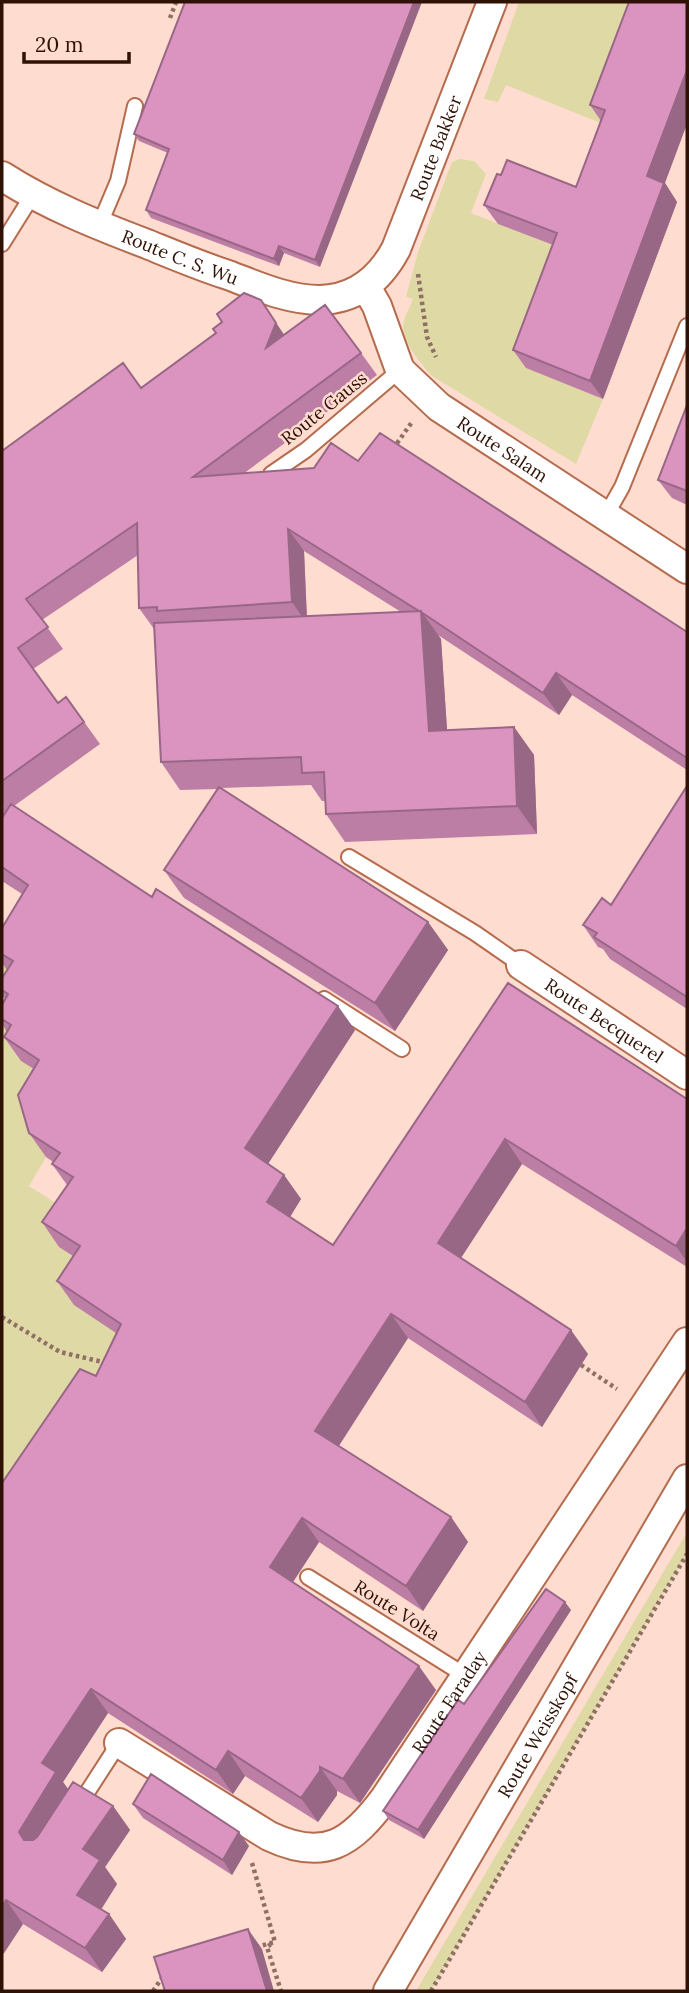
<svg xmlns="http://www.w3.org/2000/svg" width="689" height="1993" font-family="Lora,serif">
<style>
.green{fill:#dfd9a6}
.lines{fill:none;stroke-linecap:round;stroke-linejoin:round}
.service-casing{stroke:#b56b4d;stroke-width:18}
.minor-casing{stroke:#b56b4d;stroke-width:32}
.path{stroke:#907064;stroke-width:4.5;stroke-dasharray:3.5 3.5;stroke-linecap:butt}
.service{stroke:#fff;stroke-width:14}
.minor{stroke:#fff;stroke-width:28}
.wall{fill:#bc7ea4;fill-rule:evenodd}
.shaded-wall{fill:#996786}
.building{fill:#db93bf;stroke:#996786;stroke-width:2}
.labels{text-anchor:middle;dominant-baseline:central;stroke-width:5;stroke-linejoin:round;paint-order:stroke}
.street-label{font-size:18px;fill:#2f1206;stroke:#fedccf}
</style>
<rect width="100%" height="100%" fill="#fedccf"/>
<path class="green" d="M519 2H649L603 124 506 85 498 102 484 99Z
M460 159 474 161 486 174 471 213 570 252 527 368 603 399 576 464 432 376C421 363 404 345 403 326 403 319 410 307 413 299L406 297 418 252 452 162Z
M2 942 57 1084 35 1119 46 1157 29 1186 79 1218 123 1338 2 1530Z
M687 1532V1554L431 1991H416Z"/>
<g class="lines">
<defs>
<path id="service" d="M99 226 118 181 135 106
M2 244 32 196
M271 474 306 450 400 370
M605 517 622 487 687 326
M349 857 475 933 521 965
M324 999 402 1049
M308 1577 466 1676
M79 1805 119 1743"/>
<g id="minor">
<path id="s1" d="M2 176C47 205 97 225 147 244 174 255 200 266 228 275 257 286 288 300 320 300 356 299 380 279 396 249L492 2"/>
<path id="s2" d="M366 287 377 306 400 370 439 407 687 569"/>
<path id="s3" d="M521 965 687 1075"/>
<path id="s4" d="M119 1743 269 1836C324 1862 351 1844 385 1798L687 1342"/>
<path id="s5" d="M388 1991 687 1479"/>
</g>
</defs>
<use href="#service" class="service-casing"/>
<use href="#minor" class="minor-casing"/>
<path class="path" d="M170 18 176 2
M418 274 427 337 436 357
M393 449 412 422
M2 1317 60 1352 107 1363
M581 1365 617 1389
M252 1863 275 1942
M271 1944 267 1947 281 1991
M256 1947 275 1942
M153 1991 164 1975
M431 1991 687 1554"/>
<use href="#service" class="service"/>
<use href="#minor" class="minor"/>
</g>
<path class="wall" d="M185 2 320 267 284 253 279 266 151 218 146 210 168 153 139 141 134 134Z
M629 2 665 183 677 202 603 399 526 368 513 350 553 245 498 224 484 205 501 175 576 187 601 121 590 105Z
M284 335 361 353 377 375 243 474 314 468 358 461 687 632V770L572 695 559 715 438 635 441 639 447 731 514 727 534 755 537 834 345 842 326 814 325 801H322L311 785 222 788 428 922 448 950 395 1031 184 898 164 870 218 789 180 790 161 762 154 629 139 608 138 555 42 620 63 649 33 669 58 703 66 697 100 744 14 806 355 1030 268 1164 284 1175 301 1199 289 1217 333 1245 508 983 687 1099V1267L522 1164 461 1258 588 1354 542 1427 408 1338 339 1446 451 1517 468 1542 423 1611 319 1542 293 1582 436 1690 360 1803 337 1791V1795L318 1822 245 1776 233 1794 108 1713 63 1782 68 1789 113 1806 130 1830 105 1867 117 1884 101 1910 109 1914 126 1939 102 1972 23 1924 2 1956V1483L96 1376 116 1333 74 1305 57 1281 73 1256 59 1247 42 1222 67 1185 52 1164 53 1162 46 1157 29 1133 34 1069 21 1061 4 1037 7 1032 2 1024V1005L5 999 2 995V978L7 970 2 963V928L22 894 2 881V451L141 388ZM304 551 401 612 307 616Z
M687 405V505L672 498 658 480Z
M687 786V1009L610 959 603 949 598 947 583 925 611 905Z
M571 1610 424 1839 389 1820 383 1811 464 1704Z
M133 1804 249 1846 232 1875 143 1818Z"/>
<path class="shaded-wall" d="M414 2H422L320 267 315 260Z
M687 70V124L665 183 677 202 603 399 590 381 647 176Z
M279 246 284 253 279 266 274 259Z
M261 300 291 345 266 348Z
M288 529 304 551 307 624 292 602Z
M421 611 441 639 449 759 429 731Z
M556 673 572 695 559 715 543 693Z
M514 727 534 755 537 834 517 806Z
M428 922 448 950 395 1031 375 1003Z
M338 1006 355 1030 262 1173 245 1148Z
M505 1139 522 1164 455 1267 438 1243Z
M284 1175 301 1199 284 1227 267 1202Z
M687 1228V1262L676 1246Z
M391 1314 408 1338 332 1456 315 1431Z
M571 1330 588 1354 542 1427 525 1402Z
M451 1517 468 1542 423 1611 406 1586Z
M302 1518 319 1542 287 1591 270 1567Z
M565 1602 571 1610 424 1839 418 1830Z
M419 1666 436 1690 360 1803 343 1779Z
M91 1689 108 1713 63 1782 73 1796 41 1864 19 1832 42 1763Z
M228 1751 245 1776 233 1794 216 1770Z
M320 1767 337 1791V1795L318 1822 301 1798Z
M113 1806 130 1830 105 1867 117 1884 94 1920 77 1895 83 1849Z
M239 1832 249 1846 232 1875 223 1860Z
M6 1900 23 1924 2 1956V1906Z
M109 1914 126 1939 102 1972 85 1948Z
M248 1929 262 1949 274 1991H267Z"/>
<path class="building" d="M185 2H414L315 260 279 246 274 259 146 210 169 149 134 134Z
M629 2H687V70L647 176 664 183 590 381 513 350 557 233 484 205 497 174 501 175 507 160 576 187 605 110 590 105Z
M244 293 261 300 276 323 266 348 325 305 361 353 193 477 314 468 331 443 358 461 380 433 687 632V758L556 673 543 693 421 612V611H419L288 529 292 602 157 611V607L139 608 137 523 26 599 48 627 18 648 58 703 66 697 84 722 2 781V451L123 363 141 388 216 333 213 329 222 322 217 314Z
M687 405V491L658 480Z
M421 611 429 731 514 727 517 806 326 814 324 772 302 773 301 757 161 762 154 623Z
M687 786V997L594 937 597 933 583 925 602 898 611 905Z
M219 787 428 922 375 1003 164 870Z
M11 804 152 897 156 889 338 1006 245 1148 284 1175 267 1202 333 1245 508 983 687 1099V1228L676 1246 505 1139 438 1243 571 1330 525 1402 391 1314 315 1431 451 1517 406 1586 302 1518 270 1567 419 1666 343 1779 320 1767V1771L301 1798 228 1751 216 1770 91 1689 42 1763 56 1772 19 1832 24 1840H33L37 1837 73 1782 113 1806 83 1849 100 1860 77 1895 109 1914 85 1948 6 1900 2 1906V1483L80 1369 96 1376 121 1324 57 1281 80 1246 42 1222 73 1177 52 1164 60 1153 29 1133 18 1095 39 1060 4 1037 11 1025 2 1019V1005L8 994 2 990V978L13 961 2 954V928L28 885 2 867V818Z
M546 1589 565 1602 418 1830 383 1811 458 1700 464 1704Z
M151 1774 239 1832 223 1860 133 1804Z
M248 1929 267 1991H165L154 1957Z"/>
<g class="labels">
<g class="street-label">
<text stroke="none"><textPath href="#s1" startOffset="548">Route Bakker</textPath></text>
<text stroke="none"><textPath href="#s1" startOffset="196">Route C. S. Wu</textPath></text>
<text transform="translate(324 408) rotate(-39)">Route Gauss</text>
<text stroke="none"><textPath href="#s2" startOffset="220">Route Salam</textPath></text>
<text stroke="none"><textPath href="#s3" startOffset="100">Route Becquerel</textPath></text>
<text transform="translate(397 1610) rotate(32)">Route Volta</text>
<text stroke="none"><textPath href="#s4" startOffset="429">Route Faraday</textPath></text>
<text stroke="none"><textPath href="#s5" startOffset="296">Route Weisskopf</textPath></text>
</g>
</g>
<rect width="689" height="1993" fill="none" stroke="#2f1206" stroke-width="7"/>
<path d="M24 52v10h105v-10" fill="none" stroke="#2f1206" stroke-width="3.5"/>
<text x="35" y="52" font-size="21" fill="#2f1206" stroke="#fedccf" stroke-width="5" paint-order="stroke">20 m</text>
</svg>
